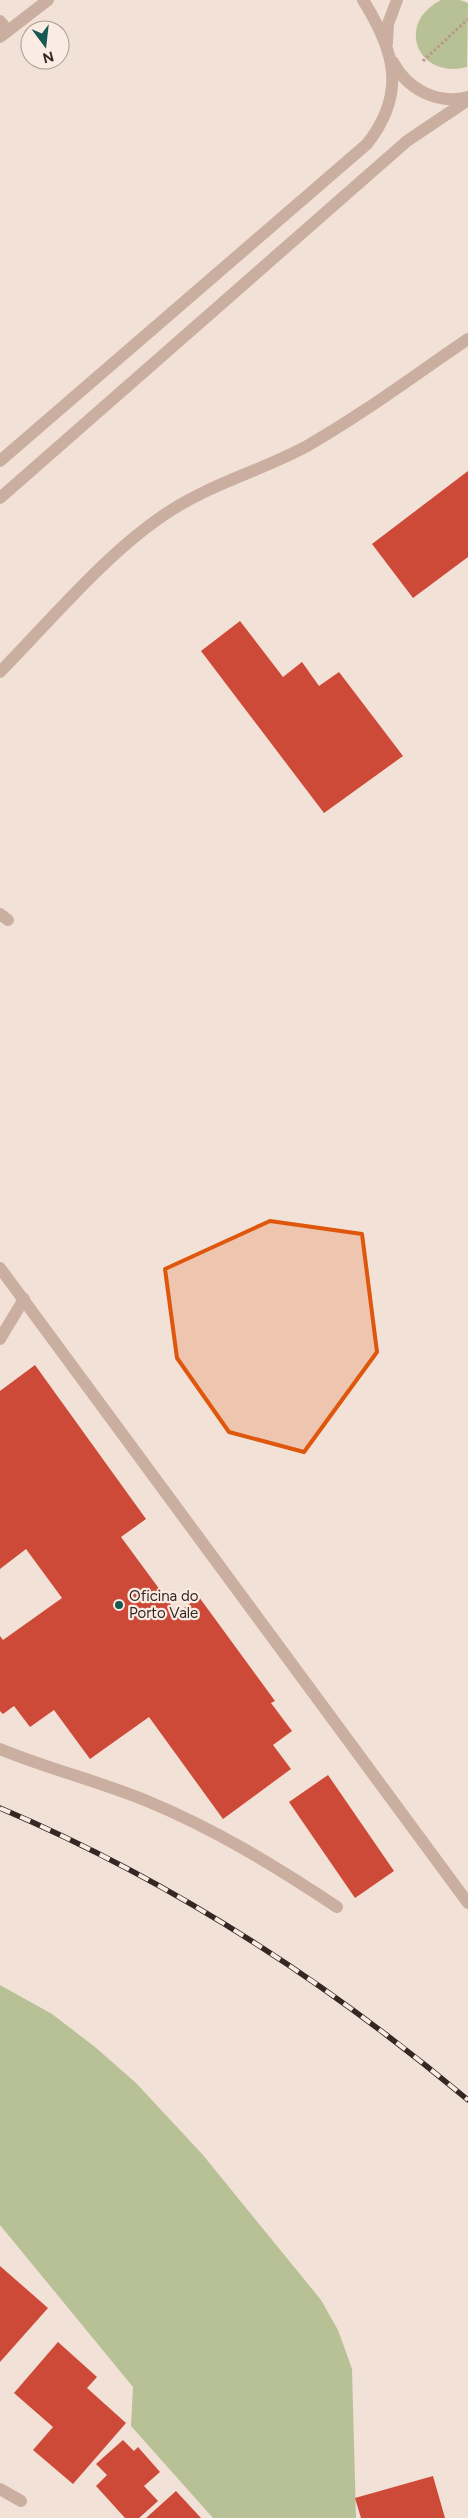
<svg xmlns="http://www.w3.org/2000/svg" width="468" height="2518" font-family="Figtree,sans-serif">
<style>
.green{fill:#b8c195}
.building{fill:#cd4938}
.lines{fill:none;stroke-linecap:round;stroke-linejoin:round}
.path{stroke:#b6988c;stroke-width:3;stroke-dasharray:2.5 2.5;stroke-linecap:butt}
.service{stroke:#caafa1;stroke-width:12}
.rail-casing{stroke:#342724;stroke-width:5.5}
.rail{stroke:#faece2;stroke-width:4;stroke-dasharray:11;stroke-linecap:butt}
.marked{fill:#df560d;fill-opacity:0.2;stroke:#df560d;stroke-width:4;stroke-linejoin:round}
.poi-dot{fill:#185854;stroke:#faece2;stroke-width:2}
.labels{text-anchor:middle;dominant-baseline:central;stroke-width:4.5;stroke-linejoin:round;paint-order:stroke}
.poi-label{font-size:15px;fill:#342724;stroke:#faece2;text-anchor:start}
</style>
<rect width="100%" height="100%" fill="#f2e1d6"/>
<path class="green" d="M441 0H460L468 3 467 67C417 80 395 23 441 0Z
M0 1985 52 2014 95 2047 136 2083 203 2155 321 2300 338 2330 352 2369 356 2518H213L131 2426 133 2387 0 2225Z"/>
<path class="building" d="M468 471V557L413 598 372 544Z
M240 621 283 677 302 662 319 686 339 672 403 756 324 813 201 651Z
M35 1365 146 1519 121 1537 177 1613 199 1597 275 1701 271 1703 292 1731 273 1745 291 1769 223 1819 149 1717 90 1759 54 1710 30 1727 14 1706 3 1714 0 1711V1636L3 1640 62 1598 26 1549 0 1569V1391Z
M328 1775 394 1871 355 1898 289 1802Z
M0 2266 48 2308 0 2362Z
M58 2342 97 2377 87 2388 126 2423 73 2484 33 2450 53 2427 14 2393Z
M123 2440 134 2451 138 2447 160 2472 144 2486 158 2501 139 2518H125L96 2486 107 2475 96 2464Z
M433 2476 445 2518H361L355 2498Z
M176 2491 201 2518H146Z"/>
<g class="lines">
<path class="path" d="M423 61 468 19"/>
<path class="service" d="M0 21 8 31
M0 37 48 0
M387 43 388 24 397 0
M393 62C407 89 437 105 468 97
M0 461 367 144C407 93 395 51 363 0
M0 498 407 141 468 100
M0 672C51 620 109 550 170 511 213 483 263 470 307 446 363 414 415 375 468 339
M0 914 8 920
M0 1268 468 1903
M0 1339 24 1299
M0 1749C48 1769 99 1781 147 1801 215 1829 277 1867 337 1907
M0 2489 21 2501"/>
<defs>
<path id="rail" d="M0 1808C170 1880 327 1982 468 2100"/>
</defs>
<use href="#rail" class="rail-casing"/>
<use href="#rail" class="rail"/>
</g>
<path class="marked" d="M270 1221 362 1234 377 1352 304 1452 229 1432 177 1358 165 1269Z"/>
<circle class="poi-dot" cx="119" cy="1605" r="5"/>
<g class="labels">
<g class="poi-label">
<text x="129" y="1596">Oficina do<tspan x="129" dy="17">Porto Vale</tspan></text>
</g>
</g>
<g transform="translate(45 45) rotate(165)"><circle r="24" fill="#faece2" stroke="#ab9d96"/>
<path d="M0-4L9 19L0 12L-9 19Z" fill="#185854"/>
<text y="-8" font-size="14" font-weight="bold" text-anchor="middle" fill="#342724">N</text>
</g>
</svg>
